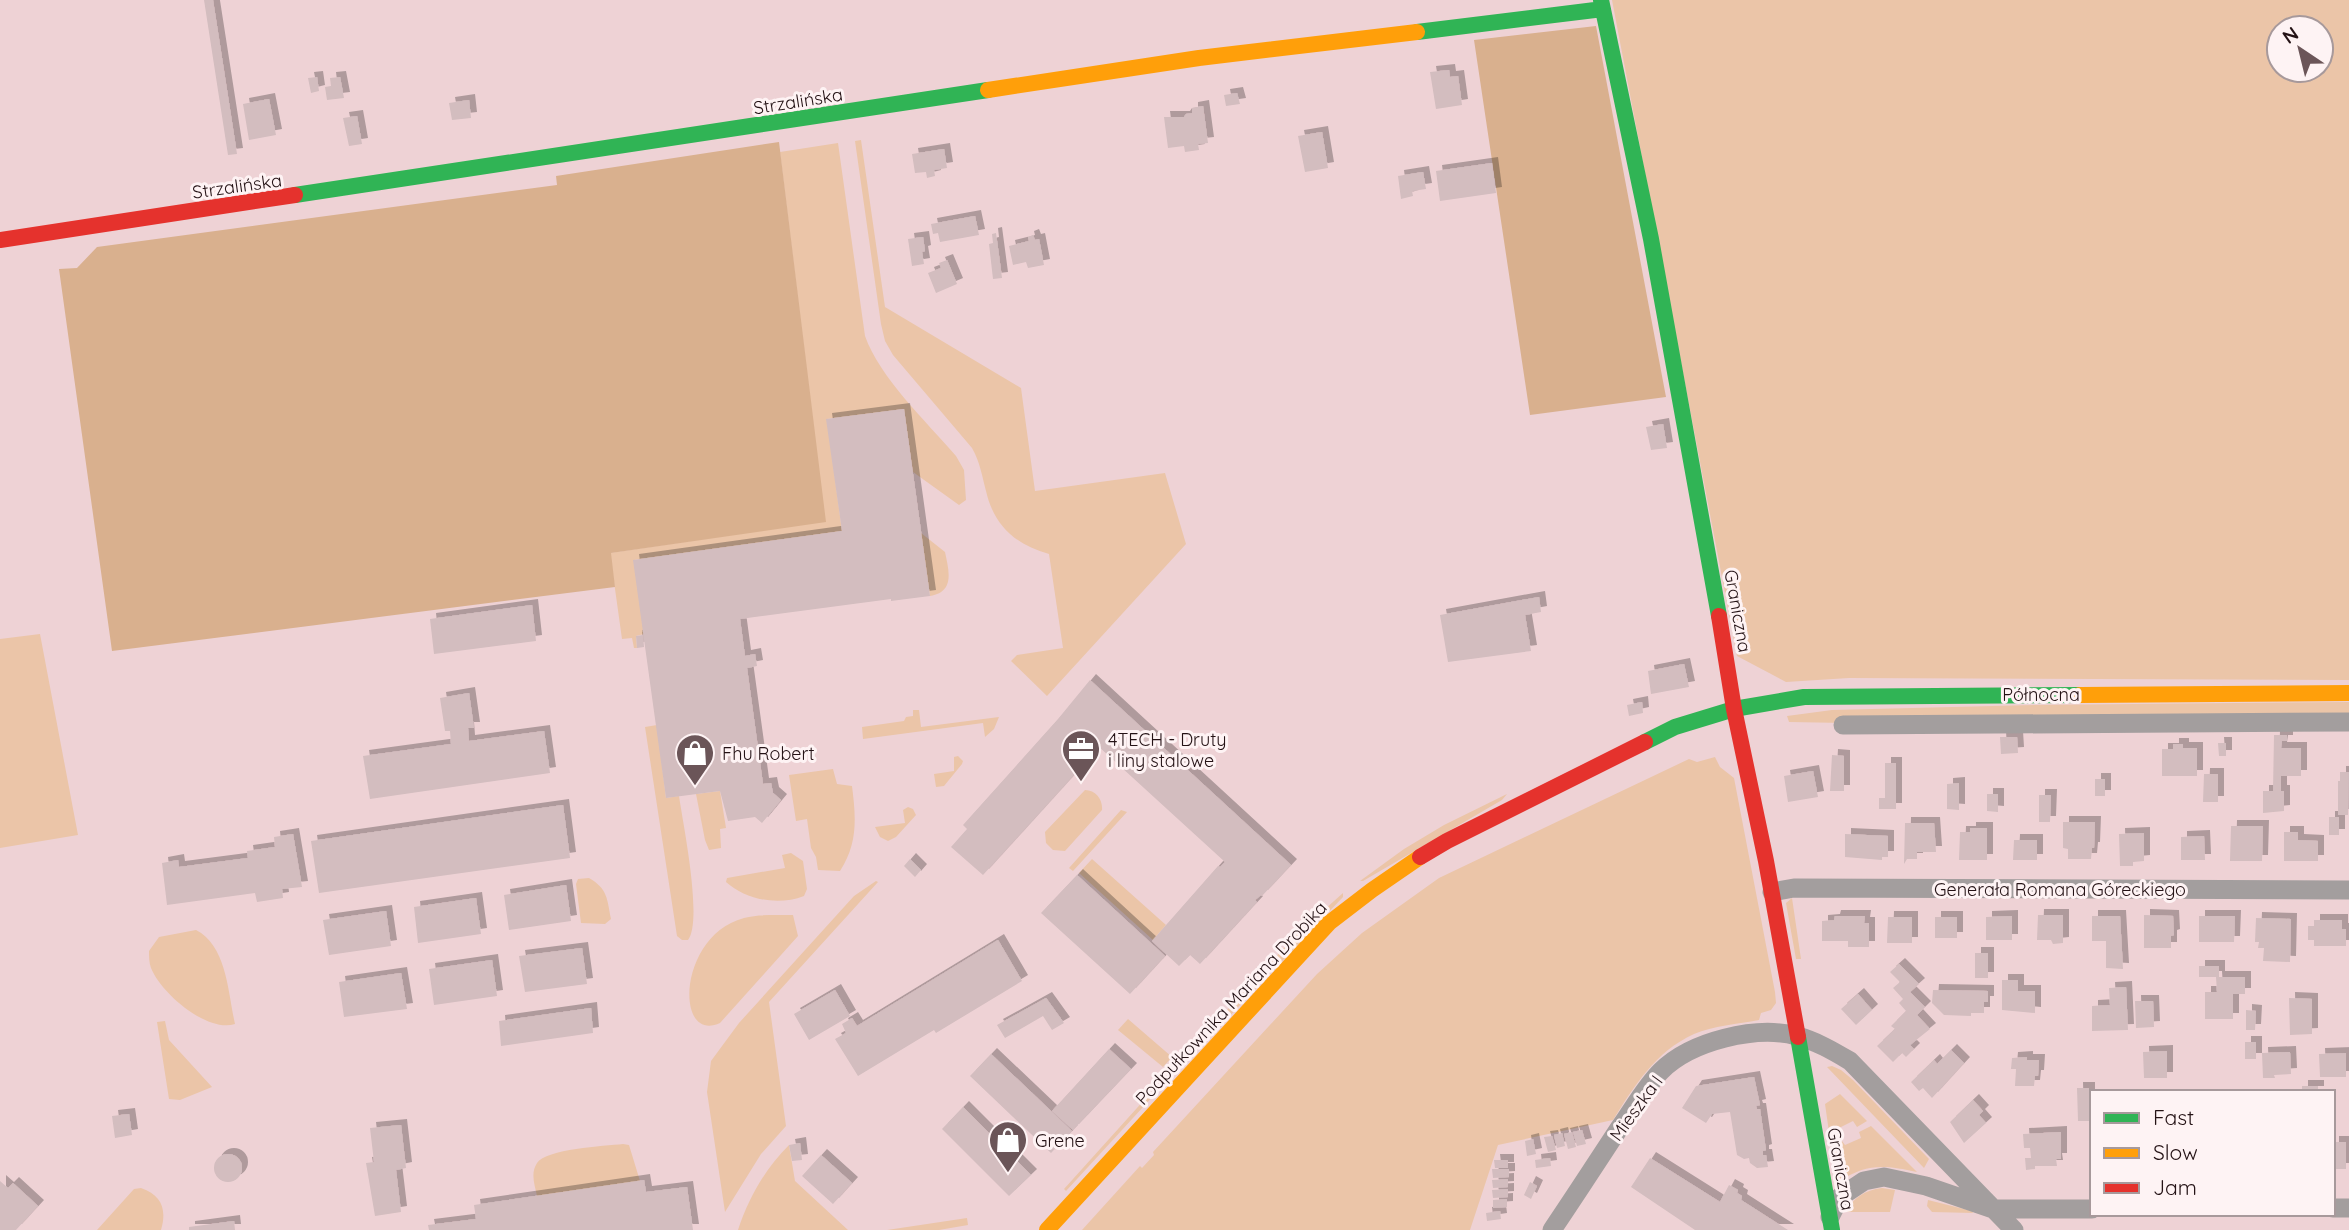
<svg xmlns="http://www.w3.org/2000/svg" width="2349" height="1230" font-family="Quicksand,sans-serif">
<style>
.green{fill:#ebc5a8;fill-rule:evenodd}
.forest{fill:#d9b08e}
.building{fill:#d3bdbf;filter:url(#shadow)}
.lines{fill:none;stroke-linecap:round;stroke-linejoin:round}
.street{stroke:#a39e9e;stroke-width:19}
.fast{stroke:#30b455;stroke-width:16}
.slow{stroke:#ff9f0a;stroke-width:16}
.jam{stroke:#e5322d;stroke-width:16}
.labels{text-anchor:middle;dominant-baseline:central;stroke-width:6;stroke-linejoin:round;paint-order:stroke}
.street-label{font-size:18px;fill:#241215;stroke:#fef3f4}
.poi-label{font-size:18px;fill:#241215;stroke:#fef3f4;text-anchor:start}
</style>
<defs>
<filter id="shadow"><feDropShadow dx="6" dy="-6" stdDeviation="0" flood-color="#0004"/></filter>
</defs>
<rect width="100%" height="100%" fill="#eed2d5"/>
<path class="green" d="M1612 0H2349V680L1849 678 1786 682 1737 656ZM2279 28H2321V70H2279Z
M861 140 885 307 1021 388 1035 491 1165 473 1186 544 1047 696 1011 661 1017 655 1063 648 1049 554C1016 545 994 526 986 491 982 476 980 462 972 448L893 355 885 341 881 324 855 141Z
M838 143 865 336C880 378 926 421 956 456L964 470 966 500 959 505 913 472 904 409 827 419 842 531 634 560 644 634 636 636 637 648H634L632 638 622 639 610 553 825 521 780 152Z
M921 533 945 552C949 571 955 592 930 596Z
M40 634 78 835 0 848V639Z
M2349 702V717L1846 723 1789 722 1787 716 1832 710 2033 705Z
M913 710H919L921 727 999 717 994 729 985 737 983 723 863 739 862 727 904 721 906 717 913 716Z
M657 725 666 798 679 796C683 824 703 920 688 940H682L677 936 645 727Z
M958 756 963 761 962 764 944 786 936 787 934 774 954 771V757Z
M1715 757 1720 767 1734 778 1775 992 1776 1003 1771 1010 1761 1013 1759 1020C1738 1024 1713 1026 1694 1034 1655 1052 1635 1085 1613 1120L1498 1145 1470 1230H1082L1140 1166 1142 1168 1154 1155 1153 1152 1317 974 1362 933 1439 878 1689 759 1697 762Z
M833 769 837 784 852 786C856 818 858 843 840 871L818 870 816 857 811 848 807 819 796 821 789 775Z
M1085 790C1096 790 1103 800 1102 810L1065 851 1053 850 1046 843 1045 832Z
M720 791 726 828 720 829 721 848 709 850 705 840 696 794Z
M1507 794 1502 800 1363 881H1360L1404 849 1444 825Z
M908 807 913 809 916 815 896 837 888 841 880 837 875 827 905 823 903 810Z
M1121 810 1127 812 1073 871 1069 868Z
M791 853 803 861 807 889 804 896C778 906 746 900 726 882L727 878 785 868 782 855Z
M1092 859 1166 925 1153 940 1079 873Z
M589 878C608 889 607 899 611 919L605 924 581 923 576 884 578 879Z
M876 881 878 882 769 1002 786 1126 761 1154 725 1212 707 1092 711 1061 739 1023 854 896Z
M1343 893V897L1203 1044 1192 1048 1295 936Z
M1792 898 1801 959H1796L1786 903Z
M793 915 798 936 720 1023C674 1044 678 935 744 918 760 914 777 915 793 915Z
M196 930C227 946 228 993 235 1024 207 1033 161 993 151 968 149 963 149 956 149 951L159 937Z
M1128 1019 1172 1057 1163 1067 1118 1030Z
M165 1021 169 1040 212 1087 180 1100 169 1099 157 1022Z
M1832 1066 1841 1070 1853 1080 1929 1159 1924 1168 1827 1067Z
M1155 1088V1094L1066 1191 1064 1189Z
M1840 1094 1867 1121 1857 1127 1853 1121 1837 1129 1839 1134 1830 1139 1825 1104Z
M1871 1126 1917 1172C1884 1165 1867 1163 1838 1182L1831 1146 1842 1141 1845 1145 1861 1138 1859 1132Z
M623 1144 629 1145 640 1181 537 1196C535 1185 530 1174 537 1163 546 1149 604 1146 623 1144Z
M789 1145 795 1181 848 1230H738C749 1197 765 1169 789 1145Z
M141 1188C162 1195 167 1210 161 1230H97L134 1189Z
M1882 1188 1895 1190 1890 1212H1843C1855 1198 1864 1190 1882 1188Z
M1928 1200 1972 1211 1973 1213 1932 1212 1927 1206Z
M967 1218 968 1225 939 1230H887Z"/>
<path class="forest" d="M1596 26 1666 397 1530 415 1474 40Z
M779 142 826 522 611 553 615 587 112 651 59 269 77 268 97 247 557 185 556 176Z"/>
<path class="building" d="M204 0H213L237 154 228 155Z
M1449 70 1450 77 1458 76 1462 105 1436 109 1430 72Z
M317 77 319 91 311 93 308 78Z
M340 77 344 98 327 100 325 87 331 86 330 78Z
M1237 93 1240 104 1226 106 1224 95Z
M269 99 276 135 249 140 243 104Z
M469 100 471 118 452 120 449 103Z
M1203 106 1208 143 1198 144 1199 150 1185 152 1184 146 1168 148 1164 117H1184L1186 114 1192 113V108Z
M357 116 362 144 349 146 343 118Z
M1322 132 1328 168 1305 172 1298 136Z
M944 149 947 168 934 170 935 176 927 178 926 172 915 173 912 154Z
M1492 163 1496 193 1440 201 1436 171Z
M1423 172 1426 189 1412 191 1413 196 1401 199 1398 176Z
M975 216 979 235 940 242 938 233 933 234 931 224Z
M996 233 1002 278 993 279 989 244 993 243 992 234Z
M1033 235 1035 240 1039 239 1044 265 1028 268 1026 262 1013 265 1009 246 1029 241 1028 237Z
M923 237 925 251 922 252 924 264 912 266 908 239Z
M947 260 957 284 936 293 928 273 941 268 939 263Z
M904 409 930 596 891 601V599L740 619 745 656 755 654 757 666 747 668 763 784 771 783 773 793 781 800 762 823 755 817 728 821 720 791 666 798 633 560 842 531 826 419Z
M1663 424 1667 448 1651 450 1646 427Z
M1539 597 1541 612 1525 615 1531 651 1448 662 1440 615Z
M532 605 536 641 434 654 430 619Z
M643 635 644 647 637 648 636 636Z
M1684 664 1689 687 1651 694 1648 671Z
M1090 680 1291 865 1262 896 1261 895 1255 900 1257 902 1200 964 1190 955 1179 966 1152 941 1218 866 1220 867 1225 862 1098 746 1073 776 983 875 951 847 967 829 963 825 1058 719Z
M469 693 474 728H468L469 741 544 731 550 773 370 799 363 756 451 744 450 731H445L440 698Z
M1642 702 1643 713 1629 716 1627 705Z
M2274 735H2287V741H2282L2281 748H2301V776H2281V791H2284V811L2263 813V791H2273Z
M2000 737H2017L2018 753 2001 754Z
M2218 743H2226V756H2219Z
M2173 744H2183V748H2197V776H2162V749H2173Z
M1832 755 1844 756V791H1830Z
M1885 763H1896V809H1879V798H1885Z
M1813 771 1818 797 1788 802 1784 776Z
M2340 772H2349L2348 815H2338V781H2340Z
M2204 774H2218V802H2203Z
M2095 779H2105V796H2095Z
M1959 783V810L1947 809V784Z
M1987 794H1998V812L1987 811Z
M2039 795H2051L2050 822H2039Z
M563 805 570 858 319 893 311 841Z
M2329 817H2339V835H2329Z
M2063 822H2095L2094 848H2092L2091 859H2068V849L2063 848Z
M1905 823H1934L1936 852H1917V859H1907L1904 864Z
M2231 826H2263L2262 861H2230Z
M1970 828H1987V860H1959L1960 832H1970Z
M2284 832H2298V840L2318 841V861H2284Z
M2144 833V861L2133 862V866H2120L2119 834Z
M293 834 302 887 282 889 283 898 257 902 255 893 167 905 162 863 178 860 179 867 248 858 247 851 275 847 274 837Z
M1845 834 1888 836V857H1882V860L1845 857Z
M2204 836 2205 860H2181V837Z
M2014 840H2037V860H2013Z
M910 859 921 870 915 877 904 866Z
M1077 875 1165 956 1130 994 1041 913Z
M566 885 571 921 509 930 504 895Z
M476 898 481 934 418 943 414 907Z
M386 911 391 946 329 955 323 920Z
M2038 915H2063V943L2053 944 2051 940H2037Z
M2144 915 2173 916 2174 935 2171 936V948H2144Z
M1835 916H1865L1864 923H1869V947H1848V941H1822V921L1834 920Z
M2012 916V940H1986V917Z
M2092 916H2120L2123 969 2106 968V941H2092Z
M2199 916H2235L2234 942H2199Z
M1888 917H1912V943H1887Z
M1935 917H1957V938H1935Z
M2256 918 2291 919 2290 962 2263 961 2264 948H2258L2259 942H2255Z
M2314 920H2342V929H2346V946H2314V940H2308V926H2314Z
M998 940 1022 981 936 1033 934 1030 858 1076 835 1039 846 1033 842 1024 852 1018 857 1026Z
M582 948 587 984 525 992 519 956Z
M1975 953H1988V978H1975Z
M492 960 497 996 434 1005 429 969Z
M1899 964 1919 984 1910 992 1925 1007 1917 1015 1930 1029 1910 1045 1914 1049 1906 1057 1902 1053 1893 1062 1877 1046 1895 1029 1891 1026 1906 1011 1899 1003 1903 999 1893 988 1900 982 1890 972Z
M2199 966H2219V977H2245V994H2233V1019H2205V992H2217L2216 977H2199Z
M401 973 407 1009 344 1017 339 982Z
M2002 980H2018V991H2035V1013L2002 1010Z
M2126 987 2128 1030 2092 1031V1006L2110 1005 2109 988Z
M835 990 850 1016 809 1040 794 1014Z
M1933 990 1988 991V1002H1984V1013H1971V1016L1944 1015 1932 1003Z
M1858 994 1872 1010 1856 1025 1841 1009Z
M1046 998 1064 1023 1052 1030 1043 1016 1005 1038 997 1025Z
M2289 998 2312 999V1034L2290 1035Z
M2135 1001H2153L2154 1027 2136 1028Z
M591 1008 593 1033 501 1046 499 1021Z
M2246 1010 2256 1011 2255 1030H2246Z
M2245 1042H2256V1059H2245Z
M1109 1049 1131 1069 1073 1130 1052 1111Z
M1951 1050 1964 1063 1932 1098 1923 1088 1919 1091 1911 1082 1934 1060 1937 1064Z
M2167 1051V1078H2144L2143 1052Z
M2290 1052 2291 1074 2274 1075 2275 1078H2263L2262 1053Z
M2346 1053V1077H2320L2319 1054Z
M991 1054 1072 1131 1051 1153 970 1076Z
M2027 1057V1060H2039L2038 1076H2035L2034 1086H2015L2016 1069H2011L2012 1058Z
M1754 1077 1760 1105 1756 1106 1757 1109H1760L1766 1150 1763 1151V1155H1766L1768 1167 1757 1168 1750 1163 1749 1158 1744 1159 1737 1155 1730 1112 1712 1114 1706 1123 1682 1108 1696 1086Z
M2302 1086H2318V1092H2302Z
M2077 1088H2089V1121H2078Z
M1973 1100 1983 1111 1979 1115 1986 1123 1964 1143 1950 1122Z
M963 1107 1031 1175 1009 1196 942 1129Z
M129 1114 132 1135 115 1138 112 1116Z
M401 1125 406 1168 396 1170 401 1212 375 1216 366 1163 374 1162 370 1128Z
M1582 1130 1586 1144 1577 1146 1573 1132Z
M1572 1132 1576 1147 1568 1149 1564 1134Z
M2061 1132V1159H2056L2057 1166H2035V1169L2026 1170 2025 1158H2031L2030 1148H2024L2023 1134Z
M1562 1133 1565 1146 1557 1148 1554 1135Z
M1552 1136 1556 1150 1548 1152 1544 1137Z
M1533 1139 1536 1154 1527 1156 1525 1141Z
M2333 1142H2346V1169H2333Z
M800 1143 802 1160 792 1161 789 1145Z
M214 1168a14 14 0 1 1 28 0a14 14 0 1 1-28 0Z
M821 1155 852 1183 833 1204 802 1176Z
M1550 1158 1551 1166 1536 1168 1535 1160Z
M1650 1158 1720 1202 1729 1185 1738 1190 1737 1193 1742 1196 1741 1200 1788 1230H1695L1631 1187Z
M1494 1160H1508V1168H1495Z
M1492 1169H1509V1177L1493 1178Z
M1508 1179V1187L1493 1188 1492 1180Z
M644 1180 646 1192 687 1187 693 1230H429L428 1225 476 1219 474 1205Z
M0 1181 8 1188 13 1183 38 1206 16 1230H0Z
M1530 1182 1537 1186 1531 1199 1524 1195Z
M1508 1189V1197L1493 1198 1492 1190Z
M1507 1199V1207L1493 1208V1200Z
M1500 1211 1501 1219 1487 1221 1486 1213Z
M234 1221 235 1230H189V1227Z"/>
<g class="lines">
<path class="street" d="M1843 725 2349 722
M1772 892 1794 888 2349 890
M2333 1208H2349
M1830 1217 1840 1197 1864 1181 1884 1177 1926 1186 1993 1209H2092
M1552 1230C1575 1196 1597 1162 1620 1127 1633 1109 1645 1087 1661 1071 1691 1041 1756 1025 1797 1036 1816 1041 1833 1051 1850 1061L2014 1230"/>
<path class="fast" d="M1601 0 1651 239 1719 616
M1417 32 1603 9
M295 195 988 90
M1645 742 1675 727 1734 709 1804 697 2080 695
M1798 1037 1832 1230"/>
<path class="slow" d="M988 90 1199 58 1417 32
M2080 695 2349 693
M1047 1230 1329 923 1372 890 1420 857"/>
<path class="jam" d="M0 240 295 195
M1719 616 1734 709 1766 861 1798 1037
M1420 857 1447 841 1645 742"/>
</g>
<defs>
<symbol id="office-pin" viewBox="-11 -11 22 30"><path d="M0 17L-7.5 6A9.5 9.5 0 1 1 7.5 6Z" fill="#6b5558" stroke="#fef3f4"/><path d="M-6-3h4V-5.5h4V-3h4V5H-6ZM-1-4.5V-3h2v-1.5ZM-6 0V1H6V0Z" fill="#fff"/></symbol>
<symbol id="shop-pin" viewBox="-11 -11 22 30"><path d="M0 17L-7.5 6A9.5 9.5 0 1 1 7.5 6Z" fill="#6b5558" stroke="#fef3f4"/><path d="M-5-2.5h2.3a2.7 3.5 0 0 1 5.4 0H5L5.5 6h-11ZM-1.5-2.5h3a1.5 2.3 0 0 0-3 0Z" fill="#fff"/></symbol>
</defs>
<g fill-rule="evenodd">
<use href="#office-pin" x="1059" y="727" width="44" height="60"/>
<use href="#shop-pin" x="673" y="731" width="44" height="60"/>
<use href="#shop-pin" x="986" y="1118" width="44" height="60"/>
</g>
<g class="labels">
<g class="street-label">
<text transform="translate(798 101) rotate(-9)">Strzalińska</text>
<text transform="translate(237 186) rotate(-8)">Strzalińska</text>
<text transform="translate(1738 611) rotate(80)">Graniczna</text>
<text x="2041" y="694">Północna</text>
<text x="2060" y="889">Generała Romana Góreckiego</text>
<text transform="translate(1231 1003) rotate(-47)">Podpułkownika Mariana Drobika</text>
<text transform="translate(1636 1108) rotate(-54)">Mieszka I</text>
<text transform="translate(1841 1169) rotate(80)">Graniczna</text>
</g>
<g class="poi-label">
<text x="1108" y="739">4TECH - Druty<tspan x="1108" dy="21">i liny stalowe</tspan></text>
<text x="722" y="753">Fhu Robert</text>
<text x="1035" y="1140">Grene</text>
</g>
</g>
<rect x="2090" y="1090" width="245" height="126" fill="#fef3f4" stroke="#a7999b" stroke-width="2"/>
<rect x="2104" y="1113" width="35" height="10" fill="#30b455" stroke="#a7999b" stroke-width="2"/>
<text x="2153" y="1125" font-size="21" fill="#241215">Fast</text>
<rect x="2104" y="1148" width="35" height="10" fill="#ff9f0a" stroke="#a7999b" stroke-width="2"/>
<text x="2153" y="1160" font-size="21" fill="#241215">Slow</text>
<rect x="2104" y="1183" width="35" height="10" fill="#e5322d" stroke="#a7999b" stroke-width="2"/>
<text x="2153" y="1195" font-size="21" fill="#241215">Jam</text>
<g transform="translate(2300 49) rotate(325)"><circle r="33" fill="#fef3f4" stroke="#a7999b" stroke-width="2"/>
<path d="M0-5L12 26L0 18L-12 26Z" fill="#6b5558"/>
<text y="-10" font-size="19" font-weight="bold" text-anchor="middle" fill="#241215">N</text>
</g>
</svg>
